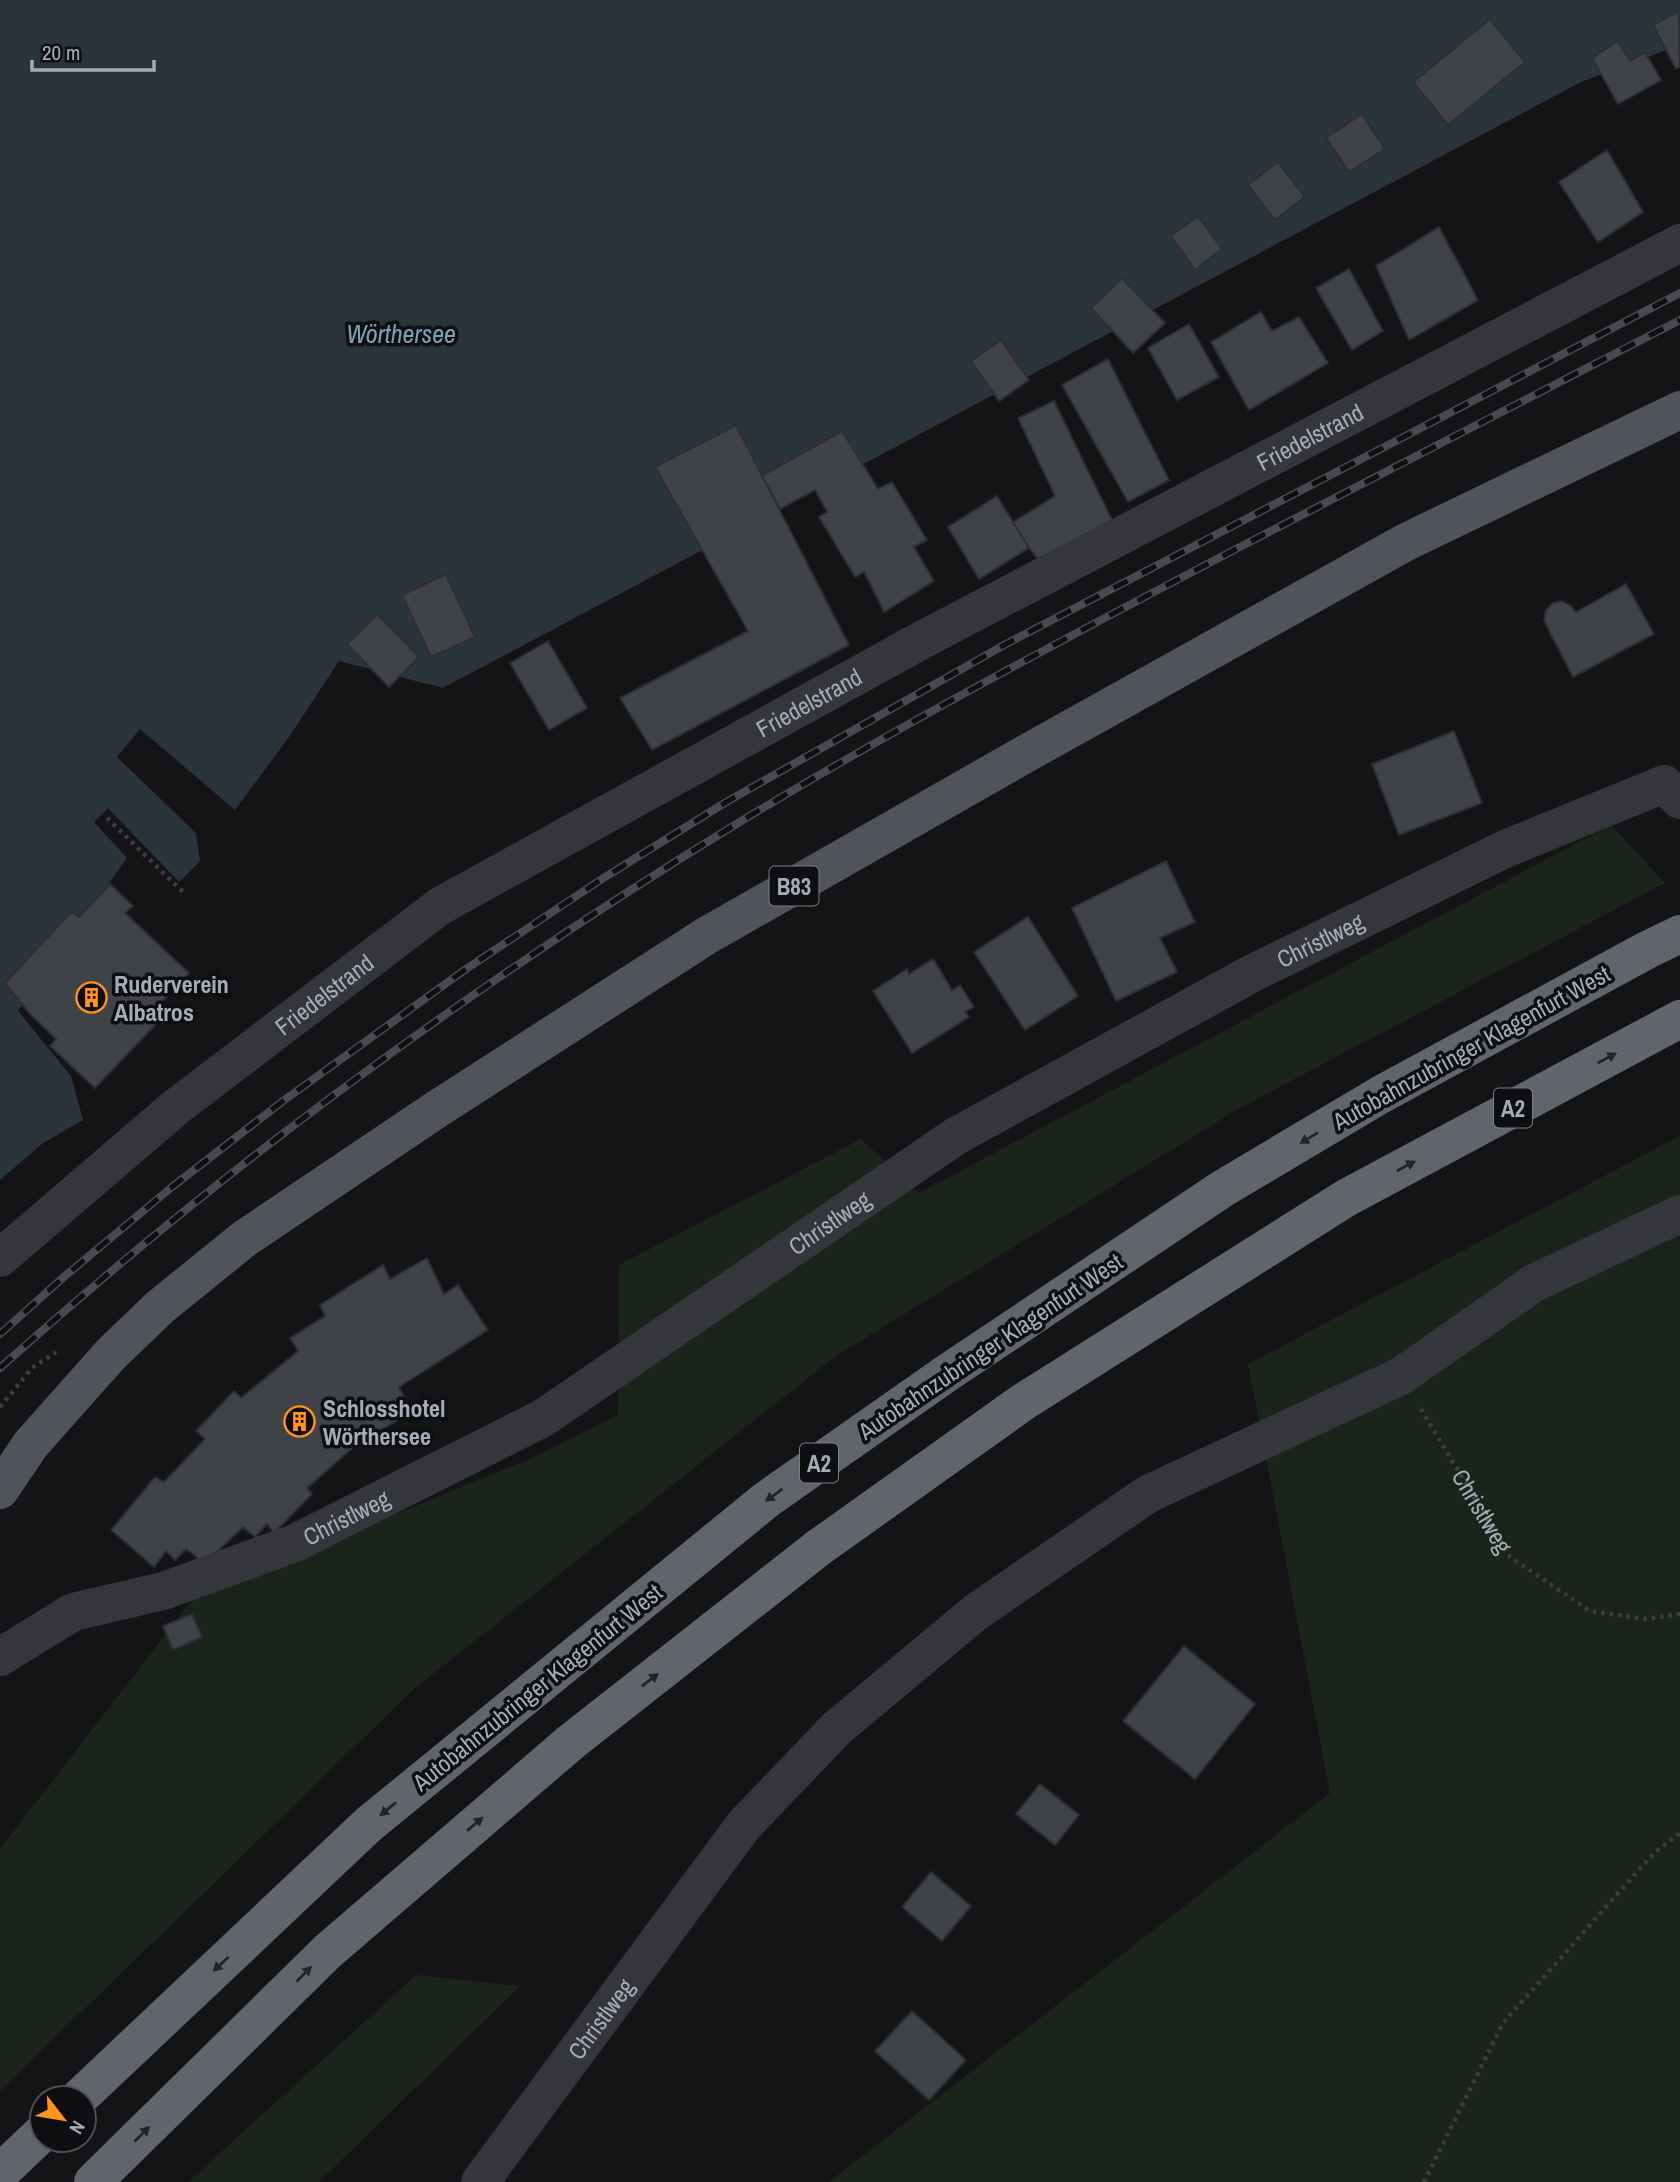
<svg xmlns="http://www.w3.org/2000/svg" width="1680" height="2182" font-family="'Archivo Narrow',sans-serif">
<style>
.green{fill:#1b241b}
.water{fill:#29353a}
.building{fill:#3f4246;stroke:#2d2e32;stroke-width:2}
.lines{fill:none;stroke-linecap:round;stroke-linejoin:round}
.path{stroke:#3a3e42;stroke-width:4.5;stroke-dasharray:3.5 5;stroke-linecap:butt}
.street{stroke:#34363b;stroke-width:38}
.primary{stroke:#50545a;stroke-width:38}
.highway{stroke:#60656c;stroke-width:38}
.rail-casing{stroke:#474b50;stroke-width:8}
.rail{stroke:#0f0f11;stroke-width:5;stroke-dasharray:16;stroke-linecap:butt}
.oneway{fill:#232428}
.labels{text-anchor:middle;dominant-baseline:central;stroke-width:7;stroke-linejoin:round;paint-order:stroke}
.shield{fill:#0f0f11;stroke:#777e85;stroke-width:2}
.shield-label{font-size:23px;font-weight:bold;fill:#a4adb7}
.street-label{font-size:24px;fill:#a4adb7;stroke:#0f0f11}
.poi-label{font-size:24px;font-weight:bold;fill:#a4adb7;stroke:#0f0f11;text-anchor:start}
.water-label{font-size:26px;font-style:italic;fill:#78a2b5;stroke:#0f0f11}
</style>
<rect width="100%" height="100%" fill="#141416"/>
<path class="green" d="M1611 825 1665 883 1238 1109 836 1356 414 1689 0 2091V1849L195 1596 530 1459 618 1415 619 1265 861 1139 919 1193Z
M1680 1136V2182H829L1330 1793 1248 1364Z
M416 1975 520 1986 319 2182H188Z"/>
<path class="water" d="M0 0H1680V45L1581 82 443 688 339 661 289 737 235 810 140 729 117 757 196 833 200 861 179 882 108 808 94 822 127 858 18 1011 71 1076 83 1120 43 1143 0 1180Z"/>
<path class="building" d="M1679 11 1680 67 1676 69 1653 25Z
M1490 19 1525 62 1448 125 1413 82Z
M1618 41 1630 61 1645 52 1661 80 1618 104 1592 58Z
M1362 114 1385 149 1349 172 1326 138Z
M1607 150 1643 212 1598 242 1559 182Z
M1278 162 1305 197 1275 220 1248 185Z
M1198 216 1222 249 1195 270 1171 236Z
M1439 227 1478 300 1409 340 1376 266Z
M1349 269 1383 331 1352 350 1316 288Z
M1122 278 1165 323 1133 353 1091 308Z
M1261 312 1272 331 1299 317 1328 363 1249 410 1211 342Z
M1189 324 1219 377 1177 400 1148 348Z
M1001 340 1029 380 999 401 971 361Z
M1108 359 1169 480 1128 502 1062 385Z
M1054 401 1112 520 1039 560 1029 548 1013 522 1055 496 1018 418Z
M736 425 849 645 652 750 620 698 748 631 655 467Z
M842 431 878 489 892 482 927 540 914 547 934 581 884 612 864 572 855 577 819 517 827 512 815 490 780 509 762 476Z
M997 496 1029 548 979 579 948 527Z
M446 574 475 637 431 657 402 595Z
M1626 584 1654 634 1573 677 1547 627 1544 620 1546 610 1553 603 1562 601 1571 606 1576 612Z
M377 614 419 657 389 687 347 644Z
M548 641 587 708 549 730 510 663Z
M1454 731 1482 803 1399 835 1372 764Z
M1166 861 1195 922 1160 938 1177 972 1116 1001 1072 908Z
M110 884 133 906 125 913 189 973 149 1016 157 1023 95 1088 50 1046 56 1039 30 1014 5 983 71 912 79 917Z
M1028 917 1078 996 1025 1030 974 952Z
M933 959 952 990 960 985 974 1007 965 1012 969 1017 912 1053 873 991 907 969 909 974Z
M427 1258 444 1294 458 1285 488 1330 399 1387 412 1412 358 1443 307 1488 312 1494 274 1533 267 1524 255 1537 243 1527 205 1563 186 1549 175 1560 166 1551 154 1567 111 1530 155 1477 164 1482 205 1439 196 1431 234 1391 241 1398 298 1351 290 1338 325 1316 320 1305 383 1265 390 1279Z
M192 1614 202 1637 173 1650 163 1626Z
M1184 1646 1255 1704 1195 1779 1123 1721Z
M1040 1784 1079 1815 1055 1845 1016 1814Z
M931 1872 971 1906 942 1941 902 1907Z
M912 2011 966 2060 929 2100 875 2051Z"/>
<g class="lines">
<g class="path">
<path d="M107 818 184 893"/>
<path d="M0 1407 32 1368 56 1352"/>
<path id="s1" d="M1421 1409 1510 1557 1590 1611 1646 1619 1680 1614"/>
<path d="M1424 2182 1503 2023 1653 1854 1680 1833"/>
</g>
<g class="street">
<path id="s2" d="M0 1258 176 1107 440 906 920 641 1680 243"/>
<path id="s3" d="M0 1657 73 1612 163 1591 295 1543 543 1418 956 1136 1251 974 1505 849 1664 784 1680 800"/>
<path id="s4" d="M480 2182 744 1825 837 1728 976 1612 1148 1494 1401 1376 1534 1283 1680 1214"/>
</g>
<path class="primary" d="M0 1490 31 1444 111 1354 160 1307 244 1239 437 1109 706 936 1027 753 1406 542 1680 410"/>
<path class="highway" d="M79 2098 369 1824 766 1500 947 1373 1222 1189 1380 1095 1647 950 1680 934
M0 2173 42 2133
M93 2182 328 1951 571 1742 818 1548 1023 1402 1346 1198 1680 1019"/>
<defs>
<path id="rail" d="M0 1334 65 1276 172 1187 283 1101 466 969 605 877 728 801 1006 644 1680 293
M0 1368C228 1163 476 983 738 823 900 725 1068 637 1236 549 1384 473 1532 396 1680 320"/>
</defs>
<use href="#rail" class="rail-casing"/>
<use href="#rail" class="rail"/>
</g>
<defs><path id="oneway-solid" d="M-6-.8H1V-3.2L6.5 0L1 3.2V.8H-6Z" transform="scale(1.75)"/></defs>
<g class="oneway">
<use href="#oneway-solid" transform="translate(1607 1058) rotate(-28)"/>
<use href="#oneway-solid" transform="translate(1309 1138) rotate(149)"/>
<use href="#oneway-solid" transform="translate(1406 1166) rotate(-28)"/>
<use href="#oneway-solid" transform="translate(774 1495) rotate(144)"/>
<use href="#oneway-solid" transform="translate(650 1680) rotate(-38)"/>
<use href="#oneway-solid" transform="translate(388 1809) rotate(141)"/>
<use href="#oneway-solid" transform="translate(475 1824) rotate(-41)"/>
<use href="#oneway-solid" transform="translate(221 1964) rotate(137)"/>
<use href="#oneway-solid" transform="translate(304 1974) rotate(-45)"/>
<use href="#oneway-solid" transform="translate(142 2134) rotate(-45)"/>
</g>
<defs>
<symbol id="building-ring" viewBox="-11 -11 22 22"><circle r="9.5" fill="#0f0f11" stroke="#ff9322" stroke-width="1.5"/><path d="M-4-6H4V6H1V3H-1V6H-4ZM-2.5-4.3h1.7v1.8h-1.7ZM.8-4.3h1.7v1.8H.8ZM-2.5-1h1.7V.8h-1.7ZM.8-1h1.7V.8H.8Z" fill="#ff9322"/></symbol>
</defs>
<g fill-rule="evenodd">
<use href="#building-ring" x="74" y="980" width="35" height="35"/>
<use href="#building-ring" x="282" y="1404" width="35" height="35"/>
</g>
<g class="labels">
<g class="shield">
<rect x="769.5" y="866.5" width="49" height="39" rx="5"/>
<rect x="1494" y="1088.5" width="38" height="39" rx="5"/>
<rect x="800" y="1443.5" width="38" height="39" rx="5"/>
</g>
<g class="shield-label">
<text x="794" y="886">B83</text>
<text x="1513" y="1108">A2</text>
<text x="819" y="1463">A2</text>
</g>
<g class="street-label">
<text stroke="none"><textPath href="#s2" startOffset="1552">Friedelstrand</textPath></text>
<text stroke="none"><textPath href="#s2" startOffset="985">Friedelstrand</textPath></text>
<text stroke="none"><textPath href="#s3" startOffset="1510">Christlweg</textPath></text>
<text stroke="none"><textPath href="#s2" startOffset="418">Friedelstrand</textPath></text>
<text transform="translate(1471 1047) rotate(-29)">Autobahnzubringer Klagenfurt West</text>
<text stroke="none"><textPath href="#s3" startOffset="943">Christlweg</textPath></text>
<text transform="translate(990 1346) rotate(-34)">Autobahnzubringer Klagenfurt West</text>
<text stroke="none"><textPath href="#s1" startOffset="119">Christlweg</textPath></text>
<text stroke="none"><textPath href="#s3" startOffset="376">Christlweg</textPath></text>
<text transform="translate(537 1687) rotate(-39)">Autobahnzubringer Klagenfurt West</text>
<text stroke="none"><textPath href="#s4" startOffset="203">Christlweg</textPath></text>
</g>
<g class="poi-label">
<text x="114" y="984">Ruderverein<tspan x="114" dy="28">Albatros</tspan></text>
<text x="323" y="1408">Schlosshotel<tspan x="323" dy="28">Wörthersee</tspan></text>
</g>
<g class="water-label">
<text x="401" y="333">Wörthersee</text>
</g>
</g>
<g transform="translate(63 2119) rotate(121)"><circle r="33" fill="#0f0f11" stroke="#4b4e53" stroke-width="2"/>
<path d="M0-5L12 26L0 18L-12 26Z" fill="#ff9322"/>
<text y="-10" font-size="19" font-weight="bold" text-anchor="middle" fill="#a4adb7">N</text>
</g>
<path d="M32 60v10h122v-10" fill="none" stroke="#a4adb7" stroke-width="3.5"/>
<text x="42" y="60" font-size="21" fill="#a4adb7" stroke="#0f0f11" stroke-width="5" paint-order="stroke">20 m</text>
</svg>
